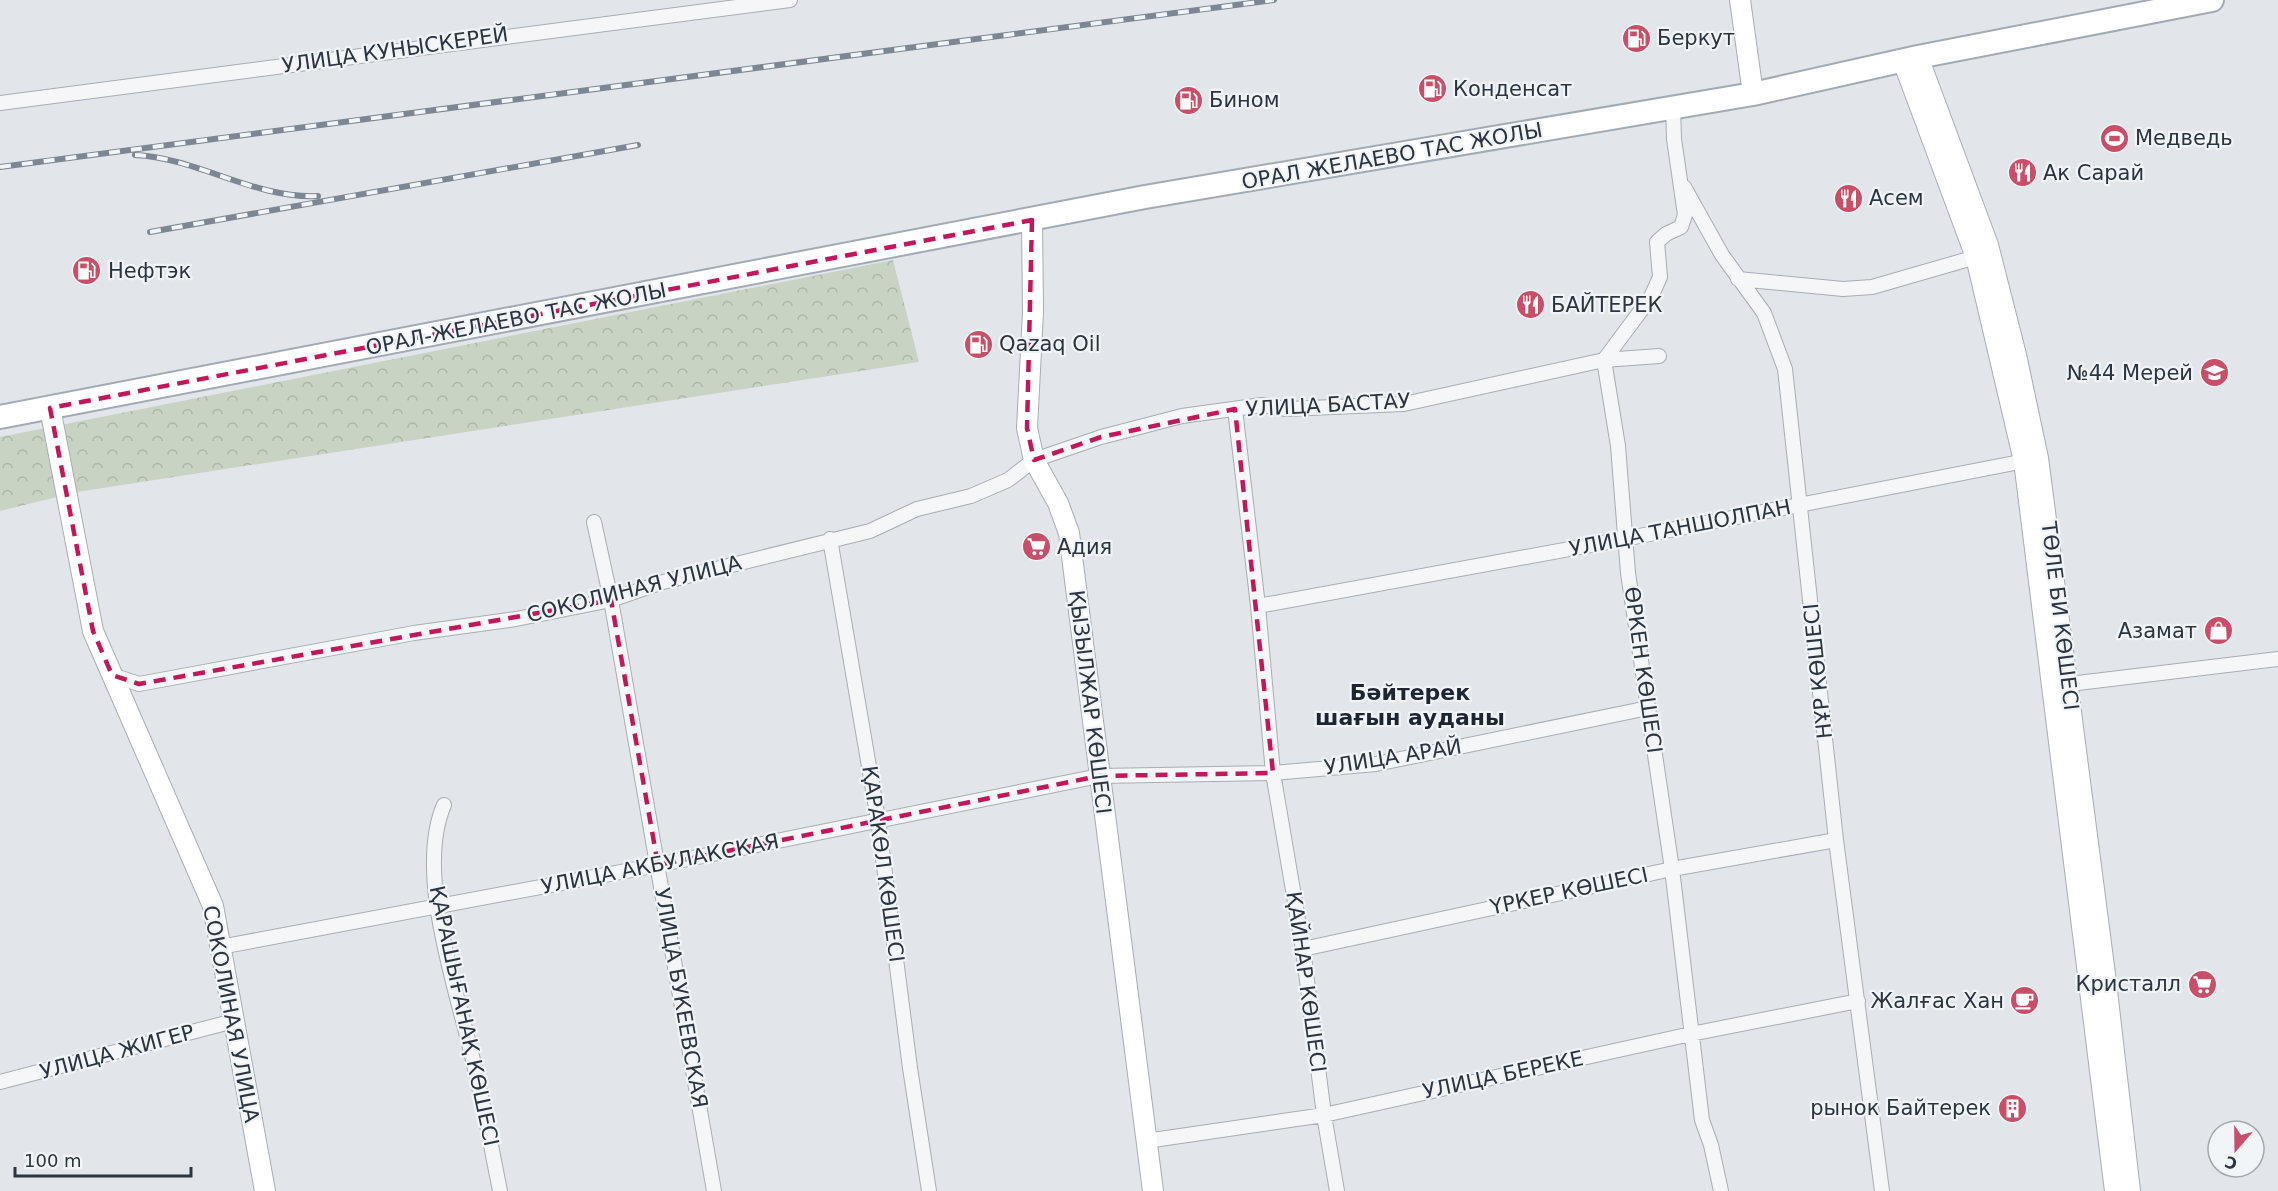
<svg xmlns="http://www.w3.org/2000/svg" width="2278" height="1191" font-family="'DejaVu Sans',sans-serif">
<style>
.forest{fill:url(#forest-crowns)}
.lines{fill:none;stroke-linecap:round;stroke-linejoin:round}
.street-casing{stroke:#a7adb4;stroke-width:16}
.secondary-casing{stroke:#a7adb4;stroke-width:22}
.primary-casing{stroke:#a2abb5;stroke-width:26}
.street{stroke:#f5f6f8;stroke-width:14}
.secondary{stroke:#fff;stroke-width:20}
.primary{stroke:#fff;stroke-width:22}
.rail-casing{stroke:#7d8693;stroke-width:6}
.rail{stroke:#f2f5f7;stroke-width:4;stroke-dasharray:11;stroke-linecap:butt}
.marked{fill:none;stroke:#c2185b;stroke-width:4.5;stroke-dasharray:12 8;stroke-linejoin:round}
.labels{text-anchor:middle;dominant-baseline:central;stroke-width:4.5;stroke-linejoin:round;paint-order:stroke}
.poi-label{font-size:21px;fill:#2b3441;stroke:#f2f5f7;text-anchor:start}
.street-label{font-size:21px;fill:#2b3441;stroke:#f2f5f7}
.neighbourhood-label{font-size:22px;font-weight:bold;fill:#1d2532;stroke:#f2f5f7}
</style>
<defs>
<pattern id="forest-crowns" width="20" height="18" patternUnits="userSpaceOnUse" patternTransform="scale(1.5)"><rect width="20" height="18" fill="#c9d3c4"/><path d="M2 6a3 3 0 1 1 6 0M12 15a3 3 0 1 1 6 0" fill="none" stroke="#adb6aa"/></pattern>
</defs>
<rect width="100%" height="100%" fill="#e2e6ea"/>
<path class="forest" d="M893 260 919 362 77 492 0 511V437Z"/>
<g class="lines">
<defs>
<path id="street" d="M0 103 790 0
M1673 107 1674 139 1685 215 1681 227 1666 234 1657 242 1660 277 1651 297 1604 360 1618 446 1628 573 1672 869 1702 1120 1711 1145 1721 1191
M1684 187 1722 255 1764 313 1785 369 1836 840 1882 1191
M1738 279 1843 289 1872 287 1976 257
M1235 409 1258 606 1273 773 1303 949 1324 1115 1337 1191
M594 522 611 600 714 1191
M830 539 878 819 910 1068 929 1191
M1258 606 1624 539 2030 460
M112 675 139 684 414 633 516 619 611 600 663 582 870 531 917 509 971 496 1008 480 1034 460 1101 437 1182 416 1262 405 1286 409 1404 404 1604 360 1659 356
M2061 685 2278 659
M444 805C415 872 456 987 472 1056 483 1101 491 1146 500 1191
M220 947 658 865 1099 776 1273 773 1376 764 1648 708
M1303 949 1672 869 1836 840
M0 1082 234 1021
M1146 1141 1324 1115 1691 1034 1858 1001"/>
<path id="secondary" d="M1740 0 1753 94
M1918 57 1988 245 2016 355 2038 458 2106 982 2130 1191
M1903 61 1976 257 2024 461 2115 1191
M1032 220 1033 312 1027 428 1034 460 1058 503 1069 533 1153 1191
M50 408 93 631 213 906 265 1191"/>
<path id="primary" d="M0 417 1145 197 1753 94 1918 57 2212 0"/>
</defs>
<use href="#street" class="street-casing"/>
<use href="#secondary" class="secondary-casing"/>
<use href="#primary" class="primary-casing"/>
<use href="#street" class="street"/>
<use href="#secondary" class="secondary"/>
<use href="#primary" class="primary"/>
<defs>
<path id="rail" d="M135 155C198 158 254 199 318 196
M0 167 1274 0
M150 232 638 145"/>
</defs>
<use href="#rail" class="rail-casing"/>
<use href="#rail" class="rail"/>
</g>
<path class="marked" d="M1032 220 1027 428 1034 460 1101 437 1235 409 1273 773 1099 776 658 865 611 600 139 684 112 675 93 631 50 408Z"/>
<defs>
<symbol id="fuel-disc" viewBox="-11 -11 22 22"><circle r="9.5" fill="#c84f67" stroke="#f2f5f7"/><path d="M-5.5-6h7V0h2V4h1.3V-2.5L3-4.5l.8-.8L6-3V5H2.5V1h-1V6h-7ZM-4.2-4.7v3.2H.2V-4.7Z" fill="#fff"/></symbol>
<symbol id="stadium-disc" viewBox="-11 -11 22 22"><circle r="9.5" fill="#c84f67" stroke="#f2f5f7"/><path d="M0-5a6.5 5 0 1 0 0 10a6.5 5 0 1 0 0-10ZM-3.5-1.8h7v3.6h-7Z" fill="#fff"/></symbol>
<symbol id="restaurant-disc" viewBox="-11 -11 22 22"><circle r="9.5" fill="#c84f67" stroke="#f2f5f7"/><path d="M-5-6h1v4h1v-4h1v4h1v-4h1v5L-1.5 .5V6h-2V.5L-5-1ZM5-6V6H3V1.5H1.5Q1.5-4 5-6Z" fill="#fff"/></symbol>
<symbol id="school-disc" viewBox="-11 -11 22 22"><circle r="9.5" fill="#c84f67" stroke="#f2f5f7"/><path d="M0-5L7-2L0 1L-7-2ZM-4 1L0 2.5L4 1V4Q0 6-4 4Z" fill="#fff"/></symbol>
<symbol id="supermarket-disc" viewBox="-11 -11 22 22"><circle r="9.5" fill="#c84f67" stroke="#f2f5f7"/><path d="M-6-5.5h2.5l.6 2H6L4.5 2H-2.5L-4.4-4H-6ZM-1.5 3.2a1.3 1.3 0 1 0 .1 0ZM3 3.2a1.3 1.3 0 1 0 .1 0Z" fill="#fff"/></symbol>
<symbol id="shop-disc" viewBox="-11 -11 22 22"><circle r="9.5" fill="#c84f67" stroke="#f2f5f7"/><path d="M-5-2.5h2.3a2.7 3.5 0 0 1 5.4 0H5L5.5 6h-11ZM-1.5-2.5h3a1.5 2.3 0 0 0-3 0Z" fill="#fff"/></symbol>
<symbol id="cafe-disc" viewBox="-11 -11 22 22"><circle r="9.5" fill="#c84f67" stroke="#f2f5f7"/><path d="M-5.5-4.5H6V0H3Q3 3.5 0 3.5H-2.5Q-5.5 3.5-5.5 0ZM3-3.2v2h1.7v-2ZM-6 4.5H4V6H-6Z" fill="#fff"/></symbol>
<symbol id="building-disc" viewBox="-11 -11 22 22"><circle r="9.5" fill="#c84f67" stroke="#f2f5f7"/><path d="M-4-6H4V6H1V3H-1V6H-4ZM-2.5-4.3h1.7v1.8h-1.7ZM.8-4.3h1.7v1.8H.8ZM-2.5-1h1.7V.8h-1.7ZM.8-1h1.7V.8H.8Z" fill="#fff"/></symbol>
</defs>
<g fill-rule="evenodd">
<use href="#fuel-disc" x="1620" y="22" width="33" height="33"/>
<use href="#fuel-disc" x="1416" y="72" width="33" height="33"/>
<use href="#fuel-disc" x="1172" y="84" width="33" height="33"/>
<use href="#stadium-disc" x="2098" y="122" width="33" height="33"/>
<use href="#restaurant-disc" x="2006" y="156" width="33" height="33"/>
<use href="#restaurant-disc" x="1832" y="182" width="33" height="33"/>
<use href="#fuel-disc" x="70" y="254" width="33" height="33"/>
<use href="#restaurant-disc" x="1514" y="288" width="33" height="33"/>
<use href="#fuel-disc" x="962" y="328" width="33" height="33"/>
<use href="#school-disc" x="2198" y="356" width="33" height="33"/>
<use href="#supermarket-disc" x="1020" y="530" width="33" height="33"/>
<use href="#shop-disc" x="2202" y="614" width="33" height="33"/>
<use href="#supermarket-disc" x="2186" y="968" width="33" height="33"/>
<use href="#cafe-disc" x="2008" y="984" width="33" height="33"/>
<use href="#building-disc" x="1996" y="1092" width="33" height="33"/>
</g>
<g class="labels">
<g class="poi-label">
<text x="1657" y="38">Беркут</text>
<text x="1453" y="89">Конденсат</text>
<text x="1209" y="100">Бином</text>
<text x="2135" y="138">Медведь</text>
<text x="2043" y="173">Ак Сарай</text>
<text x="1869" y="198">Асем</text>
<text x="108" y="271">Нефтэк</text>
<text x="1551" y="305">БАЙТЕРЕК</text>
<text x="999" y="344">Qazaq Oil</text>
<text x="2193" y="373" text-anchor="end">№44 Мерей</text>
<text x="1057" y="547">Адия</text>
<text x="2197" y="631" text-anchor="end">Азамат</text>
<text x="2181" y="984" text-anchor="end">Кристалл</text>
<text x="2004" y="1001" text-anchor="end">Жалғас Хан</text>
<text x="1991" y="1108" text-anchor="end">рынок Байтерек</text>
</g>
<g class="street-label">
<text transform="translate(395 50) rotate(-8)">УЛИЦА КУНЫСКЕРЕЙ</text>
<text transform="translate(1392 156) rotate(-10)">ОРАЛ ЖЕЛАЕВО ТАС ЖОЛЫ</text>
<text transform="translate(516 319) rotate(-11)">ОРАЛ-ЖЕЛАЕВО ТАС ЖОЛЫ</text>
<text transform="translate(1328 405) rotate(-3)">УЛИЦА БАСТАУ</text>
<text transform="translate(1680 528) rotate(-11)">УЛИЦА ТАНШОЛПАН</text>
<text transform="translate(634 589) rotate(-14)">СОКОЛИНАЯ УЛИЦА</text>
<text transform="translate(2060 616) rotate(83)">ТӨЛЕ БИ КӨШЕСІ</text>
<text transform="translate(1643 670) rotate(82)">ӨРКЕН КӨШЕСІ</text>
<text transform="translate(1818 671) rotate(-96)">НҰР КӨШЕСІ</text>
<text transform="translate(1090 702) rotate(83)">ҚЫЗЫЛЖАР КӨШЕСІ</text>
<text transform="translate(1393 757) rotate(-9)">УЛИЦА АРАЙ</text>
<text transform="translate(660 864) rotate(-11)">УЛИЦА АКБУЛАКСКАЯ</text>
<text transform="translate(883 864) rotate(82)">ҚАРАКӨЛ КӨШЕСІ</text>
<text transform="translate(1569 891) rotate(-12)">ҮРКЕР КӨШЕСІ</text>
<text transform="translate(1306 982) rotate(82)">ҚАЙНАР КӨШЕСІ</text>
<text transform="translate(681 998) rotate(80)">УЛИЦА БУКЕЕВСКАЯ</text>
<text transform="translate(231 1014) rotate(79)">СОКОЛИНАЯ УЛИЦА</text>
<text transform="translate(464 1016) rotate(78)">ҚАРАШЫҒАНАҚ КӨШЕСІ</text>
<text transform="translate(117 1052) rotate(-15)">УЛИЦА ЖИГЕР</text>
<text transform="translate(1503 1075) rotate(-12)">УЛИЦА БЕРЕКЕ</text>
</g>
<g class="neighbourhood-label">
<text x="1410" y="692">Бәйтерек<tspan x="1410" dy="25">шағын ауданы</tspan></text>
</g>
</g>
<g transform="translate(2236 1149) rotate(200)"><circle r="28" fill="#f2f5f7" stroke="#a2a8ae" stroke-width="1.5"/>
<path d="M0-4.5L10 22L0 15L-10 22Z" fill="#c84f67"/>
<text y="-9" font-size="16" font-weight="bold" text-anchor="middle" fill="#2b3441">С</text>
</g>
<path d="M15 1167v9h176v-9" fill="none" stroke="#2b3441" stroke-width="3"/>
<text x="24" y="1167" font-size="18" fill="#2b3441" stroke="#f2f5f7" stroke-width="4.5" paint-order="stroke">100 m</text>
</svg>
